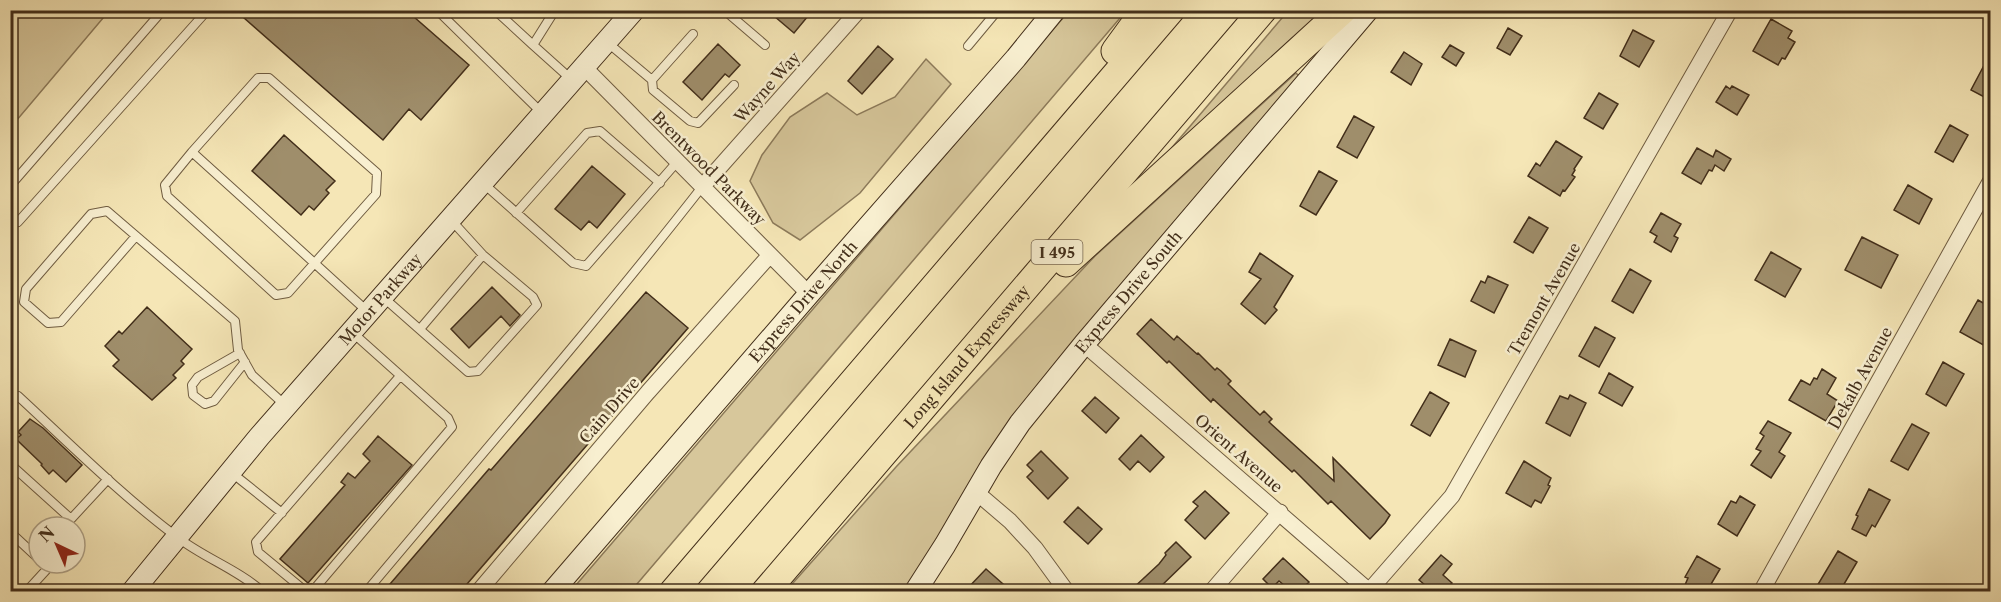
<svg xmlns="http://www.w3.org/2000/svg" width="2001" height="602" font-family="'Libre Caslon Text',serif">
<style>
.green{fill:#d7c79b;stroke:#8c7a5a;stroke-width:1.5}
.building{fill:#9f8e6b;stroke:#422e1a;stroke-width:1.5}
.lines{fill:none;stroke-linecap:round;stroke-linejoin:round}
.lane-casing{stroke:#6f5c41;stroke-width:10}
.street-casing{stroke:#6f5c41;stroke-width:17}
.secondary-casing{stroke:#422e1a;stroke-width:23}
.highway-casing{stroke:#422e1a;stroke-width:29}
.lane{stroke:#f8efd0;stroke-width:8}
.street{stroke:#f8efd0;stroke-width:15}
.secondary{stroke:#f8efd0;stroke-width:21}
.highway{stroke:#f5e6b6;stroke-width:27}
.labels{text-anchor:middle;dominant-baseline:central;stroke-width:5;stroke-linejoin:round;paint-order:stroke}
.shield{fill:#f8efd0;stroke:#796851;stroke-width:1.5}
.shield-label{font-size:15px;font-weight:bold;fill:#422e1a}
.street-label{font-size:16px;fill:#422e1a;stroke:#f8efd0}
</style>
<rect width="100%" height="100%" fill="#f5e6b6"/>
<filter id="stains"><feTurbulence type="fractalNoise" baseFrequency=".00333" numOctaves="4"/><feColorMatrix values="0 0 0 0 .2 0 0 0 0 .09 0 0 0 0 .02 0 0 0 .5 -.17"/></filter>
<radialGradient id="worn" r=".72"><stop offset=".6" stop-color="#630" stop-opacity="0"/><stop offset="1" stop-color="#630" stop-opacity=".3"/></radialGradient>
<path class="green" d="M11 10 109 11 11 127 10 11Z
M1069 11H1126L631 591 570 592Z
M1288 11H1331L1169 151Z
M926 59 951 84 860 193 800 240 773 223 750 181 762 155 790 117 827 93 857 115 895 97Z
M1296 73 1302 79 1023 407 905 591 785 592 896 467 1095 256Z"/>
<path class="building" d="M235 10H406L469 65 421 120 409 109 383 140Z
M767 10H813L794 33Z
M1771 19 1792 31 1788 38 1795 42 1785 59 1782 58 1778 65 1753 51Z
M1508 28 1522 36 1510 55 1497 48Z
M1633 30 1654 41 1639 67 1620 56Z
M718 44 740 65 729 77 725 74 702 100 683 82Z
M1450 45 1464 53 1456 66 1442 57Z
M878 46 893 59 862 94 848 81Z
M1404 52 1422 64 1411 85 1391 72Z
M1990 54V100L1971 90Z
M1726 86 1730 89 1732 86 1749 95 1737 115 1716 102Z
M1599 93 1618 104 1603 129 1584 118Z
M1354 116 1374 127 1357 158 1337 147Z
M1950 125 1968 135 1953 162 1935 152Z
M284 135 335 181 326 190 329 193 314 210 309 206 301 215 252 171Z
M1556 141 1582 157 1574 169 1575 170 1572 175 1575 177 1565 191 1563 190 1560 196 1528 176 1536 163 1540 166Z
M1697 148 1713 157 1716 150 1731 159 1724 171 1715 165 1712 171 1709 170 1701 184 1682 173Z
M592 166 625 194 597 228 589 221 581 230 555 209Z
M1319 171 1337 181 1316 215 1300 206Z
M1908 185 1932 199 1919 224 1894 210Z
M1661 213 1681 224 1674 236 1678 238 1671 252 1654 242 1657 236 1650 232Z
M1529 217 1548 228 1533 253 1514 242Z
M1862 237 1898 255 1881 288 1845 270Z
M1771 252 1801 269 1785 297 1755 280Z
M1260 253 1293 276 1274 307 1277 310 1265 324 1241 304 1261 279 1249 272Z
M1630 269 1651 281 1633 313 1612 301Z
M1488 276 1508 285 1494 313 1471 301 1481 281 1485 283Z
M492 287 520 315 510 326 501 316 469 348 451 329Z
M646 292 688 328 461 591H384L489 469 491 470Z
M1978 300 1990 307V340L1987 347 1960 332Z
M147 307 192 349 181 361 184 364 173 375 176 378 152 400 113 366 119 360 105 346 119 331 122 334Z
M1151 319 1174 340 1177 336 1197 354 1198 353 1215 370 1217 368 1221 371 1231 381 1228 384 1260 415 1264 411 1272 419 1269 422 1334 481 1333 458 1390 515 1385 523 1370 539 1331 501 1328 504 1294 470 1292 472 1213 399 1211 402 1169 361 1167 363 1137 334Z
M1595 327 1615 338 1599 367 1579 356Z
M1450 339 1476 351 1465 377 1438 365Z
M1943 362 1964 374 1946 406 1926 394Z
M1822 369 1836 378 1827 394 1838 401 1826 421 1789 400 1801 380 1810 385 1814 378 1817 379Z
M1609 373 1633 387 1622 406 1599 393Z
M1430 392 1449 403 1430 436 1411 425Z
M1570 395 1586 403 1570 436 1546 423 1560 396 1568 399Z
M1095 397 1119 418 1106 433 1082 411Z
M30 419 43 428 82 465 66 482 53 470 49 474 41 465 42 464 16 439 21 435 18 432Z
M1768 421 1791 433 1779 452 1785 456 1771 478 1751 465 1761 451 1756 449 1764 436 1760 433Z
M1912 424 1929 433 1908 470 1891 461Z
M1141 435 1164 457 1150 472 1138 461 1130 470 1119 459Z
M378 436 412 465 308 583 280 559 345 485 341 482 348 473 355 478 370 461 363 454Z
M1041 451 1068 478 1048 499 1027 477 1033 471 1027 465Z
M1524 461 1551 478 1548 485 1550 486 1541 503 1535 500 1531 507 1506 493Z
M1869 489 1890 500 1875 527 1872 525 1866 536 1852 529 1858 516 1856 515Z
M1205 491 1229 513 1205 539 1185 520 1198 506 1193 502Z
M1740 496 1755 505 1737 536 1718 524 1731 501 1736 503Z
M1078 507 1102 529 1088 544 1064 522Z
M1176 542 1191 557 1156 591H1130L1159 564 1166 555 1165 553Z
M1838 551 1857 562 1840 591H1814Z
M1441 555 1452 564 1443 575 1452 583 1450 585 1458 591H1432L1419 580Z
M1697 556 1720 569 1707 591H1697L1685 585 1688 578 1685 577Z
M1283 558 1309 582 1300 591H1291L1279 581 1272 588 1263 579Z
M986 569 1011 591H965Z"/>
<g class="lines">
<defs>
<path id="lane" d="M437 10 542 113
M495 10 533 45
M555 10 533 45 572 80
M730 10V15L765 45
M608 43 652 80 653 90 690 121 698 123 734 85
M968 46 998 10
M652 80 693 34
M192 152 165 185 167 196 276 295 288 293 376 194 377 173 269 78H258L192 152C251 205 309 258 368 312
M484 184 573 263 586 266 677 162
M10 186 163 10
M516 213 587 133 600 131 660 183
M10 216 18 222 205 13 202 10
M136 236 61 322 48 323 24 302 26 289 91 214 107 211 235 321 238 350 252 375 285 405
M384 298 468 372 478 371 537 305 533 297 483 255 452 221
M420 329 483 255
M353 333 448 418 452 427 316 587 304 590 258 552 256 542 400 376
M240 353 198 377 192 385 193 395 205 404 214 401 245 362
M10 404 18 396C69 443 122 496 177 537 204 558 237 569 263 592
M10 464 71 519 108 479
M232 473 282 513
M10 532 39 559
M26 592 48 568 43 563
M366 592C479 457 594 325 702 187"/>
<path id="street" d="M585 68 809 294
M702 187 859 10
M1084 344 1369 591 1452 496 1730 10
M976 492 1010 521 1035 548 1067 592
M478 592 648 392 770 255
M1211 592 1280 512
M1761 592 1990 182"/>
<g id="secondary">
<path id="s1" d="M132 592 259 437 634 10"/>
<path id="s2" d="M552 592 809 294 1016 58 1055 10"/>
<path id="s3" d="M915 592 945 545 991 466 1020 423 1084 344 1368 10"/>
</g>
<g id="highway">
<path d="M1115 51 1145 10"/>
<path d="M1066 263 1343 10"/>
<path d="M673 592 1171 10"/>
<path id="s4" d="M765 592 1263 10"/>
</g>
</defs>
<use href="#lane" class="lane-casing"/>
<use href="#street" class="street-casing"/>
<use href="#secondary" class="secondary-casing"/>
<use href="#highway" class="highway-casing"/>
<use href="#lane" class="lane"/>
<use href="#street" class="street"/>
<use href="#secondary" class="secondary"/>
<use href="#highway" class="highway"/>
</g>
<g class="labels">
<rect class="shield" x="1031.5" y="240" width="51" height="24" rx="4.5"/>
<g class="shield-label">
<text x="1057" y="252">I 495</text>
</g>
<g class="street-label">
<text transform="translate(767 87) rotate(-48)">Wayne Way</text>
<text transform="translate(709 168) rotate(45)">Brentwood Parkway</text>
<text stroke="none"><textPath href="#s3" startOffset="369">Express Drive South</textPath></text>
<text stroke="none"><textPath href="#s1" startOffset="384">Motor Parkway</textPath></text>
<text transform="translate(1544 299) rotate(-60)">Tremont Avenue</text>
<text stroke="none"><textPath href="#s2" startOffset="384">Express Drive North</textPath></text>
<text stroke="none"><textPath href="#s4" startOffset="310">Long Island Expressway</textPath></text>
<text transform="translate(1860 378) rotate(-61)">Dekalb Avenue</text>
<text transform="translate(609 410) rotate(-49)">Cain Drive</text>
<text transform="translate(1239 453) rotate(41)">Orient Avenue</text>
</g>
</g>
<rect width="2001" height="602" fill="none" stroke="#f5e6b6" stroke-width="36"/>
<rect x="12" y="12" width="1977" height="578" fill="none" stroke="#422e1a" stroke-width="3"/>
<rect x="18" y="18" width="1965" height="566" fill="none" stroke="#422e1a" stroke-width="1.5"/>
<g transform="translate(57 545) rotate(316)"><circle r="28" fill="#f8efd0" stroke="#afa287" stroke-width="1.5"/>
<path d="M0-4.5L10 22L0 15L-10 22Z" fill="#8f2418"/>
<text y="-9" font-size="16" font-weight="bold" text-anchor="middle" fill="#422e1a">N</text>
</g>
<rect width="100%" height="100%" filter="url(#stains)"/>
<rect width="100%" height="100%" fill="url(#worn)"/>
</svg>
